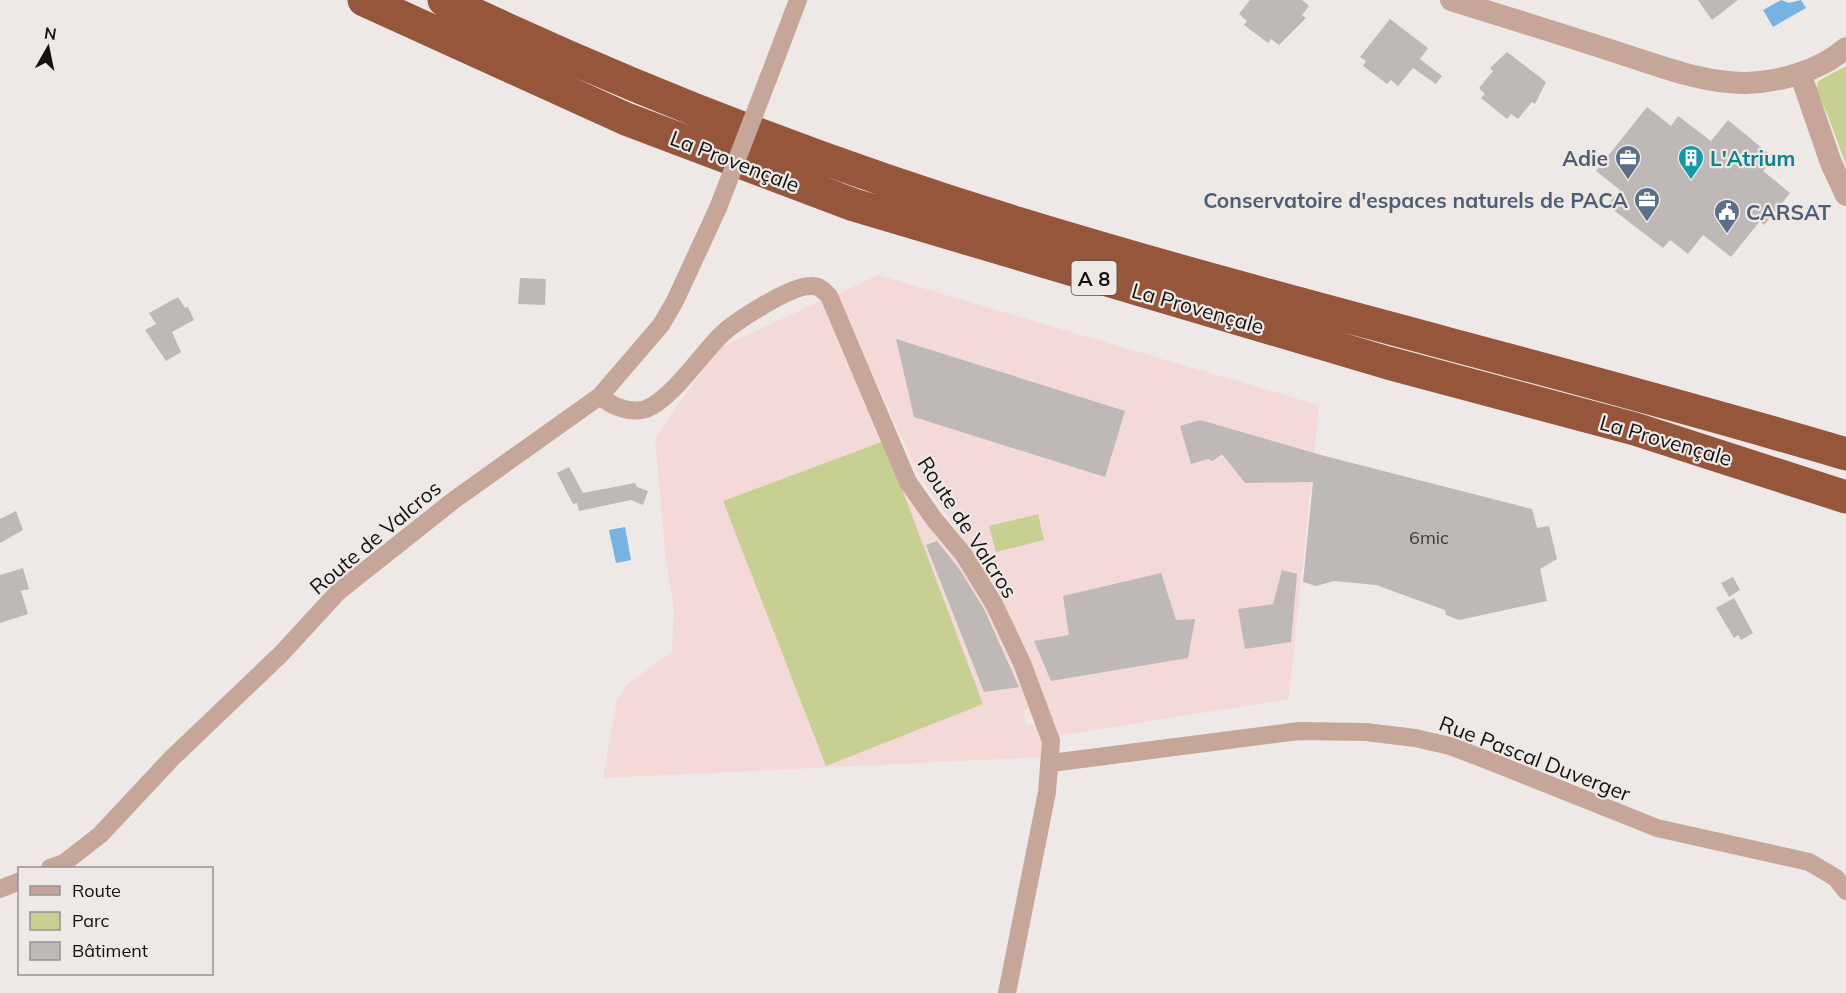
<svg xmlns="http://www.w3.org/2000/svg" width="1846" height="993" font-family="Mulish,sans-serif">
<style>
.commercial{fill:#f4d9d9}
.green{fill:#c7cf91}
.water{fill:#77b3e2}
.building{fill:#beb8b7}
.lines{fill:none;stroke-linecap:round;stroke-linejoin:round}
.minor{stroke:#c6a699;stroke-width:18}
.tertiary{stroke:#c6a699;stroke-width:22}
.motorway{stroke:#95563c;stroke-width:33}
.minor-bridge{stroke:#c6a699;stroke-width:18}
.labels{text-anchor:middle;dominant-baseline:central;stroke-width:4.5;stroke-linejoin:round;paint-order:stroke}
.number-label{font-size:18px;fill:#3e3c3a}
.shield{fill:#eee9e6;stroke:#555251;stroke-width:1.5}
.shield-label{font-size:20px;font-weight:bold;fill:#141211}
.service-label{font-size:21px;font-weight:bold;fill:#4e5e75;stroke:#eee9e6;text-anchor:end}
.culture-label{font-size:21px;font-weight:bold;fill:#0d838f;stroke:#eee9e6;text-anchor:start}
.street-label{font-size:21px;fill:#141211;stroke:#eee9e6}
</style>
<rect width="100%" height="100%" fill="#eee9e6"/>
<path class="commercial" d="M878 275 1319 405 1289 699 1056 736 1000 594 918 473 836 295Z
M827 298 881 434 971 573 1036 708 1024 710 1026 725 1039 723 1047 757 603 778 617 700 626 685 672 652 674 610 666 562 655 438 719 348Z"/>
<path class="green" d="M1846 66V165L1827 113 1816 91 1818 81Z
M884 441 983 704 826 766 723 501Z
M1038 514 1044 540 996 552 989 526Z"/>
<path class="water" d="M1781 0 1789 3 1801 0 1806 8 1773 27 1763 10Z
M625 527 631 560 616 563 609 530Z"/>
<path class="building" d="M1250 0H1302L1309 6 1302 15 1306 18 1279 45 1271 39 1268 43 1244 25 1247 21 1239 14Z
M1698 0H1738L1712 20Z
M1390 19 1428 48 1420 59 1442 76 1436 84 1413 68 1398 86 1391 80 1387 84 1363 66 1366 61 1360 57Z
M1507 52 1546 82 1535 104 1532 102 1518 119 1511 114 1507 119 1481 98 1485 94 1479 88 1493 71 1490 68Z
M1647 107 1671 126 1678 116 1711 141 1728 120 1774 158 1763 171 1790 193 1764 225 1760 221 1731 257 1703 235 1688 254 1670 240 1663 248 1607 205 1620 190 1596 171Z
M520 278 546 279 545 305 518 304Z
M178 297 185 308 188 307 194 320 172 332 181 352 166 361 145 330 156 324 149 313Z
M896 339 1125 411 1105 477 914 417Z
M1200 420 1321 455 1532 509 1537 528 1549 526 1557 559 1540 569 1547 601 1459 620 1446 615 1445 610 1376 585 1334 581 1316 586 1303 582 1313 482 1245 483 1222 454 1213 461 1208 459 1191 464 1180 426Z
M569 467 583 493 635 483 637 487 648 491 643 505 631 500 579 511 577 503 573 504 557 473Z
M16 511 23 530 0 543V519Z
M937 541 960 570 984 609 1019 687 984 692 926 545Z
M23 568 29 589 21 591 28 614 0 623V575Z
M1282 570 1297 574 1291 642 1245 649 1238 609 1273 604Z
M1161 573 1176 620 1195 619 1188 658 1051 681 1034 641 1069 635 1063 596Z
M1733 577 1740 590 1729 597 1721 583Z
M1734 598 1753 633 1741 640 1738 635 1734 638 1716 608Z"/>
<g class="lines">
<path class="minor" d="M768 79 798 0
M600 396C611 406 630 414 646 409 671 400 702 353 722 334 736 321 790 286 810 286 819 285 823 290 829 296L908 482 934 519 964 555 994 604 1022 663 1051 741 1047 792 1007 993
M1051 763 1299 731 1366 732 1415 738 1450 746 1487 760 1657 828 1809 862 1836 878 1846 891
M50 868 64 863 100 835 171 759 282 653 338 592 454 500 600 396 661 325 675 301 718 208
M0 889 20 881"/>
<path class="tertiary" d="M1451 0C1509 18 1567 36 1625 55 1663 67 1704 83 1745 83 1780 82 1819 71 1846 48
M1800 73 1831 163 1846 195"/>
<path class="motorway" d="M364 0 626 119 854 205 1388 363 1635 429 1846 497
M444 0C629 88 821 163 1017 223 1292 307 1571 372 1846 454"/>
<path class="minor-bridge" d="M718 208 768 79"/>
</g>
<defs>
<symbol id="office-pin" viewBox="-11 -11 22 30"><path d="M0 17L-7.5 6A9.5 9.5 0 1 1 7.5 6Z" fill="#5c6f8a" stroke="#eee9e6"/><path d="M-6-3h4V-5.5h4V-3h4V5H-6ZM-1-4.5V-3h2v-1.5ZM-6 0V1H6V0Z" fill="#fff"/></symbol>
<symbol id="building-pin" viewBox="-11 -11 22 30"><path d="M0 17L-7.5 6A9.5 9.5 0 1 1 7.5 6Z" fill="#0f9aa8" stroke="#eee9e6"/><path d="M-4-6H4V6H1V3H-1V6H-4ZM-2.5-4.3h1.7v1.8h-1.7ZM.8-4.3h1.7v1.8H.8ZM-2.5-1h1.7V.8h-1.7ZM.8-1h1.7V.8H.8Z" fill="#fff"/></symbol>
<symbol id="civic-pin" viewBox="-11 -11 22 30"><path d="M0 17L-7.5 6A9.5 9.5 0 1 1 7.5 6Z" fill="#5c6f8a" stroke="#eee9e6"/><path d="M-.6-6.5H3V-4.5H.6V-3L4-1V1h2V6H-6V1h2V-1L-.6-3ZM-1.2 2.5V6h2.4V2.5Z" fill="#fff"/></symbol>
</defs>
<g fill-rule="evenodd">
<use href="#office-pin" x="1613" y="143" width="30" height="40"/>
<use href="#building-pin" x="1676" y="143" width="30" height="40"/>
<use href="#office-pin" x="1632" y="185" width="30" height="40"/>
<use href="#civic-pin" x="1712" y="197" width="30" height="40"/>
</g>
<g class="labels">
<g class="number-label">
<text x="1429" y="537">6mic</text>
</g>
<rect class="shield" x="1071.5" y="261" width="45" height="34" rx="4.5"/>
<g class="shield-label">
<text x="1094" y="278">A 8</text>
</g>
<g class="service-label">
<text x="1608" y="158">Adie</text>
<text x="1628" y="200">Conservatoire d'espaces naturels de PACA</text>
<text x="1746" y="212" text-anchor="start">CARSAT</text>
</g>
<g class="culture-label">
<text x="1710" y="158">L'Atrium</text>
</g>
<g class="street-label">
<text transform="translate(735 161) rotate(21)">La Provençale</text>
<text transform="translate(1198 308) rotate(16)">La Provençale</text>
<text transform="translate(1666 440) rotate(16)">La Provençale</text>
<text transform="translate(968 527) rotate(57)">Route de Valcros</text>
<text transform="translate(375 537) rotate(-40)">Route de Valcros</text>
<text transform="translate(1535 758) rotate(21)">Rue Pascal Duverger</text>
</g>
</g>
<rect x="18" y="867" width="195" height="108" fill="#eee9e6" stroke="#979391" stroke-width="1.5"/>
<rect x="30" y="886" width="30" height="9" fill="#c6a699" stroke="#979391" stroke-width="1.5"/>
<text x="72" y="897" font-size="18" fill="#141211">Route</text>
<rect x="30" y="912" width="30" height="18" fill="#c7cf91" stroke="#979391" stroke-width="1.5"/>
<text x="72" y="927" font-size="18" fill="#141211">Parc</text>
<rect x="30" y="942" width="30" height="18" fill="#beb8b7" stroke="#979391" stroke-width="1.5"/>
<text x="72" y="957" font-size="18" fill="#141211">Bâtiment</text>
<g transform="translate(48 48) rotate(9)" stroke="#eee9e6" stroke-width="4.5" paint-order="stroke">
<path d="M0-4.5L10 22L0 15L-10 22Z" fill="#141211"/>
<text y="-9" font-size="16" font-weight="bold" text-anchor="middle" fill="#141211">N</text>
</g>
</svg>
